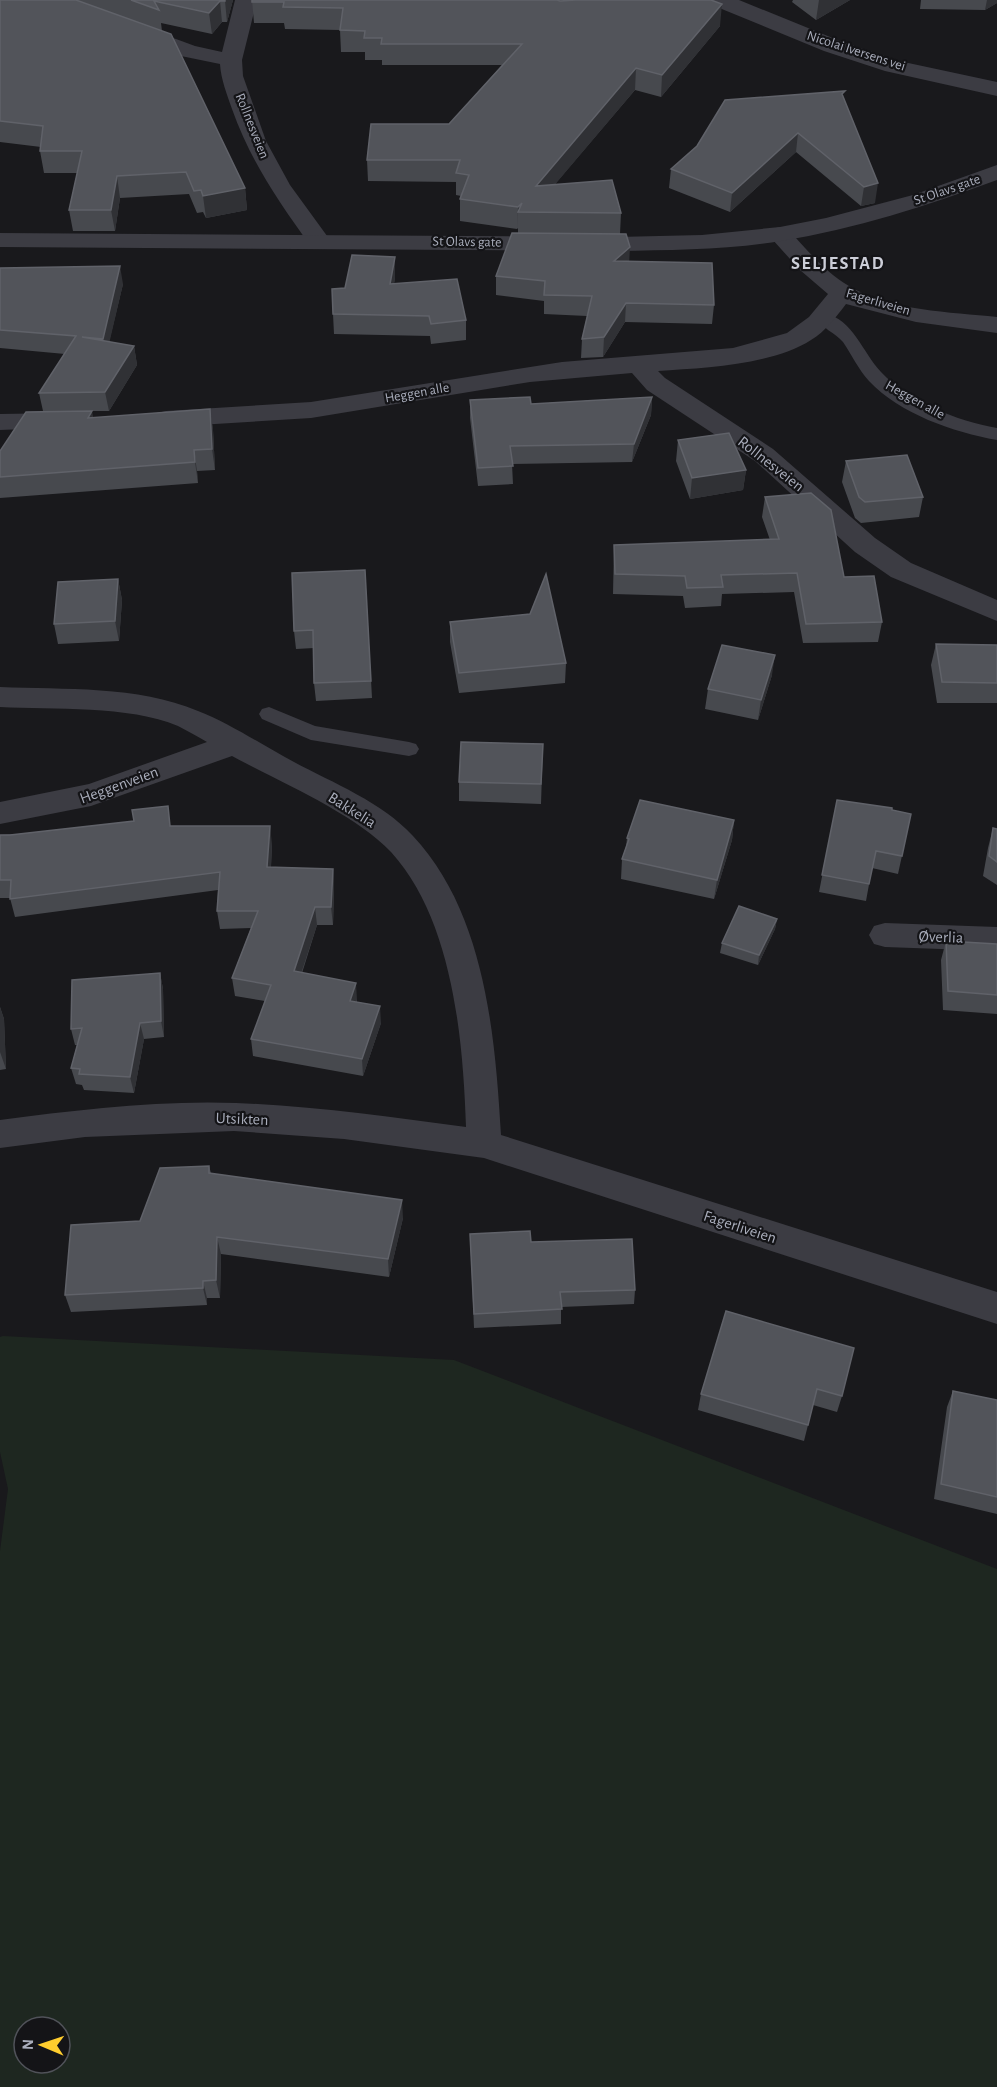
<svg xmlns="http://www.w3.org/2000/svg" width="997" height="2087" font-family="'Alegreya Sans',sans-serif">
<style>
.green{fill:#1e2720;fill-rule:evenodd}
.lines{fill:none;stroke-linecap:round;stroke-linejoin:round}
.service{fill:#3c3c43;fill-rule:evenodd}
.minor{fill:#3c3c43;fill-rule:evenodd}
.tertiary{fill:#3c3c43;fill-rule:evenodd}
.wall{fill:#47494e}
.shaded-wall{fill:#303135}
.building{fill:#52545a;stroke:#606269;stroke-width:1.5}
.labels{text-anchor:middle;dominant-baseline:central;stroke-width:4.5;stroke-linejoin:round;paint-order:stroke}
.far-street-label{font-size:14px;fill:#aaaebc;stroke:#141417}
.street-label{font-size:16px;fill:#aaaebc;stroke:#141417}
.far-district-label{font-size:18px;font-weight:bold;letter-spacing:1.5px;fill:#ccced8;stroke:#141417}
</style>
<rect width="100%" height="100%" fill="#19191c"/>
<path class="green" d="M3 1336 454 1360 997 1569V2087H0V1551L8 1489 0 1452V1337ZM24 2027H60V2063H24Z"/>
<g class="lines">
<path class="service" d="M824 313C854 320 862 352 881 372 909 402 957 421 997 428V440C953 432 900 414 869 381 858 369 852 355 843 342 835 333 822 328 816 318Z
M269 707 315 726 409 742 416 744 419 749 416 754 409 756 311 740 262 719 259 714 262 709Z"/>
<path class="minor" d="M39 0H70L195 46 222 52 235 0H257L242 60 243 76 266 141 290 185 330 240 326 245 318 247 310 245C278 201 250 160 232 109 227 94 221 80 220 64L181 56 42 5Z
M709 0H739L840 41 899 61 997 82V96L885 71 824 51 712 5Z
M780 227 788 229C806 249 825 272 849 286 891 311 950 312 997 317V333L916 322 846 304C836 317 826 331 811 340 772 365 704 368 658 371L665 378 773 449 875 538 911 563 997 600V621L891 577 855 552 755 461 647 390 632 373 530 382 311 418 166 427 157 425 153 419 157 413 166 411 311 402 562 362 733 348 787 333 809 317 828 294 800 270 772 239 768 234 772 229Z
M63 413 72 415 76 421 72 427 0 430V414Z
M0 687C64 690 137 685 198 711 231 724 262 745 294 762 333 783 382 802 413 836 485 913 495 1034 501 1135L997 1292V1324L484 1158 344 1139 234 1131 85 1137 0 1148V1120C75 1110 160 1100 236 1103 313 1106 390 1117 466 1127 463 1039 453 920 391 852 354 813 280 782 232 756L91 806 0 824V802L89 784 207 742C198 737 188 731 178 726 128 705 54 710 0 707Z
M885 923 997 927V951L885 947 874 944 869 935 874 926Z"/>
<path class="tertiary" d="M997 165V180C927 206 855 229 781 241 727 250 672 250 617 251L0 247V233L617 237 702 235 780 227 826 218 913 195Z"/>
</g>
<path class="wall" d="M0 0H233L227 22H222L212 34 161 23 162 31 245 188 247 210 206 218 203 212 197 213 189 194 120 198 115 231H73L69 210 77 173H44L40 151 41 147 0 142Z
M252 0H711L720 26 661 97 635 90 555 184 621 213 620 234 629 262 714 305 712 324 625 322 603 357 581 358 582 339 587 316 544 314V301L496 295V276L518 233V228L517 229 460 221V199L461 196 456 195V182L368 181 367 160 449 124 502 65H382V60H365V52H341L340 30 285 29 284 23H254Z
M793 0H850L816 20 792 2Z
M921 0H997V3L985 10 920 9Z
M844 98 875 203 861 206 796 152 730 212 669 188 671 169Z
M395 257V277L394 284 466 320V340L431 344 430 336 334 334 333 314 345 288Z
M0 268 123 284 109 342 134 346 137 365 109 411H69L93 418 210 409 213 430 215 470 197 471 198 483 0 498V451L43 411 39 393 65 354 0 348Z
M652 397 651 415 632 462 512 464 513 484 478 486 470 418V400L531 404Z
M678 440 746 470 743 490 690 499 676 461Z
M846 461 923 497 919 517 861 523 855 518 842 482Z
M765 497 844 577 882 622 878 642 803 643 794 592 722 594 721 606 685 608 683 596 613 594 614 545 770 540 762 517Z
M365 570 372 698 316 701 314 683V648L296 649 294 631Z
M118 579 122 600 119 641 58 644 54 624Z
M530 614 566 663 565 683 459 693 450 642V622Z
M936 644 997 645V703H937L931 665Z
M772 675 758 720 705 709 708 689Z
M543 744 541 804 459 801V782Z
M837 800 911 814 898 874 872 868 866 901 819 892Z
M734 820 732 840 714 899 621 879 622 859 626 847 627 838Z
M171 826 272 844 271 867 333 869 334 887 333 925H317L302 973 357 1000V1002L381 1023 363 1076 253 1056 251 1039 265 1001 235 996 232 978 251 928 220 929 217 911 218 890 15 917 10 898H0V835Z
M993 828 997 829V885L983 876 988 848Z
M777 919 775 929 758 965 720 953 722 943Z
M946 941 997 944V1014L943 1010 941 960Z
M160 973 163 989 164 1037 144 1039 134 1093 84 1090 82 1085 76 1084 71 1068 77 1045H75L71 1029Z
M0 1007 4 1019 6 1069 0 1070Z
M209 1166 211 1173 403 1218 389 1277 221 1254 220 1298H207V1305L71 1312 65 1295Z
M470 1234 531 1242 635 1290 634 1304 561 1307V1324L474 1328Z
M726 1311 842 1396 837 1412 813 1405 804 1441 698 1410 701 1394Z
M953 1391 997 1400V1514L934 1499 947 1407Z"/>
<path class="shaded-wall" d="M225 0H233L227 22 225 1Z
M819 0H850L816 20Z
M987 0H997V3L985 10Z
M220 1 222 22 212 34 209 13Z
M722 4 720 26 661 97 662 75Z
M636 68 635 90 536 207V186Z
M798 133 796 152 730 212 732 193Z
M117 176 120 198 115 231 111 210Z
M878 183 875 203 861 206 864 187Z
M245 188 247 210 206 218 203 196Z
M522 203 518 212 517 229 518 207Z
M630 247 629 266 614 261Z
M395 257V277L391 304 390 284Z
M120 266 123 284 106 357 103 339Z
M626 303 625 322 603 357 604 337Z
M134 346 137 365 109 411 105 392Z
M652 397 651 415 632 462 634 444Z
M210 409 213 430 215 470 212 449Z
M92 411 96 432 88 418Z
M194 450 197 471 198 483 195 462Z
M746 470 743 490 690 499 692 478Z
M118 579 122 600 119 641 115 621Z
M775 655 772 675 758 720 761 700Z
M734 820 732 840 714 899 717 880Z
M270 826 272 844 270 885 267 867Z
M333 869 334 887 333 925 331 907Z
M315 907 317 925 296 989 294 971Z
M777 919 775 929 758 965 759 955Z
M160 973 163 989 164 1037 161 1021Z
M356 983 357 1000 351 1018 350 1001Z
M380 1006 381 1023 363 1076 362 1059Z
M0 1007 4 1019 6 1069 0 1052Z
M140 1023 144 1039 134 1093 130 1077Z
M402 1200 403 1218 389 1277 388 1259Z
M217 1237 221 1254 220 1298 216 1280Z
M203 1281 207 1298V1305L203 1288Z"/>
<path class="building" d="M0 0H76L171 34 245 188 203 196 201 190 194 191 186 172 117 176 111 210H69L82 151H40L43 126 0 121Z
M131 0H225V1H220L209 13 154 1 159 10Z
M252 0H557L560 1 576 0H711L722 4 662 75 636 68 536 186 612 180 621 213 518 212 522 203 518 207 460 199 469 175 456 173 460 160H367L371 124H449L522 44H381L382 38H364L365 31 340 30 343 8 283 7 284 2H252Z
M845 91 842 94 878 183 864 187 798 133 732 193 671 169 697 146 725 100Z
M512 233 626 234 630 247 614 261 712 263 714 305 626 303 604 337 582 339 592 296 544 295 545 281 496 276Z
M352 255 395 257 390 284 457 279 466 320 431 324 429 316 333 314 332 289 345 288Z
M120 266 103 339 82 337 134 346 105 392 39 393 76 336 0 330V268Z
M530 397 531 404 652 397 634 444 510 446 513 466 478 468 470 400Z
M210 409 212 449 194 450 195 462 0 477V451L26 412 92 411 88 418Z
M729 433 746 470 692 478 678 440Z
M907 455 923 497 865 502 859 497 846 461Z
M811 493 831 510 844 577 874 576 882 622 806 624 797 573 721 575 723 587 687 588 685 576 615 574 614 545 779 539 765 497Z
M365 570 371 681 314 683 313 630 294 631 292 573Z
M546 574 566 663 459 673 450 622 530 614Z
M118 579 115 621 54 624 58 582Z
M936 644 997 645V683L942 682Z
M722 645 775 655 761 700 708 689Z
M461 742 543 744 541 784 459 782Z
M640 800 734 820 717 880 622 859 629 839 627 838Z
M837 800 892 808V810L911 814 902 856 876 851 869 884 822 875Z
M168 806 170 826H270L267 867 333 869 331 907H315L294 971 356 983 350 1001 380 1006 362 1059 251 1039 271 985 232 978 258 911H217L220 872 10 899 11 880H0V835H10L134 821 132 810Z
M993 828 997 829V862L989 856Z
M739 906 777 919 759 955 722 943Z
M946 941 997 944V995L948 991Z
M160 973 161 1021 140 1023 130 1077 79 1074 80 1069 71 1068 82 1028 71 1029 72 980Z
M209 1166V1173L402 1200 388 1259 217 1237 216 1280 203 1281V1288L65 1295 71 1225 140 1221 160 1168Z
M530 1231 531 1242 632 1239 635 1290 560 1292 562 1309 474 1314 470 1234Z
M726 1311 854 1348 842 1396 817 1389 808 1425 701 1394Z
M953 1391 997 1400V1497L941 1484Z"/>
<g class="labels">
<g class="far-street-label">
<text transform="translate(856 51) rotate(18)">Nicolai Iversens vei</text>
<text transform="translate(252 126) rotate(68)">Rollnesveien</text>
<text transform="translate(947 190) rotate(-19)">St Olavs gate</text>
<text transform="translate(467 242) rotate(1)">St Olavs gate</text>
<text transform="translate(878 302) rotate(16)">Fagerliveien</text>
<text transform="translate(417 393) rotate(-10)">Heggen alle</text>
<text transform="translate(915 400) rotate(29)">Heggen alle</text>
</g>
<g class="street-label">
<text transform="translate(771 464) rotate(38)">Rollnesveien</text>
<text transform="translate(119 785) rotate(-20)">Heggenveien</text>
<text transform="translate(352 810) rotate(32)">Bakkelia</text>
<text transform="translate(941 937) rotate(2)">Øverlia</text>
<text transform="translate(242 1119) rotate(2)">Utsikten</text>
<text transform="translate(740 1227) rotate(18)">Fagerliveien</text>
</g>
<g class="far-district-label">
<text x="838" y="264">SELJESTAD</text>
</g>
</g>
<g transform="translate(42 2045) rotate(272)"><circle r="28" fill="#141417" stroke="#505259" stroke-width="1.5"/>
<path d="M0-4.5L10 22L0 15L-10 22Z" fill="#ffcd2e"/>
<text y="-9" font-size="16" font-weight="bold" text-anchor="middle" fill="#aaaebc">N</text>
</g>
</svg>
